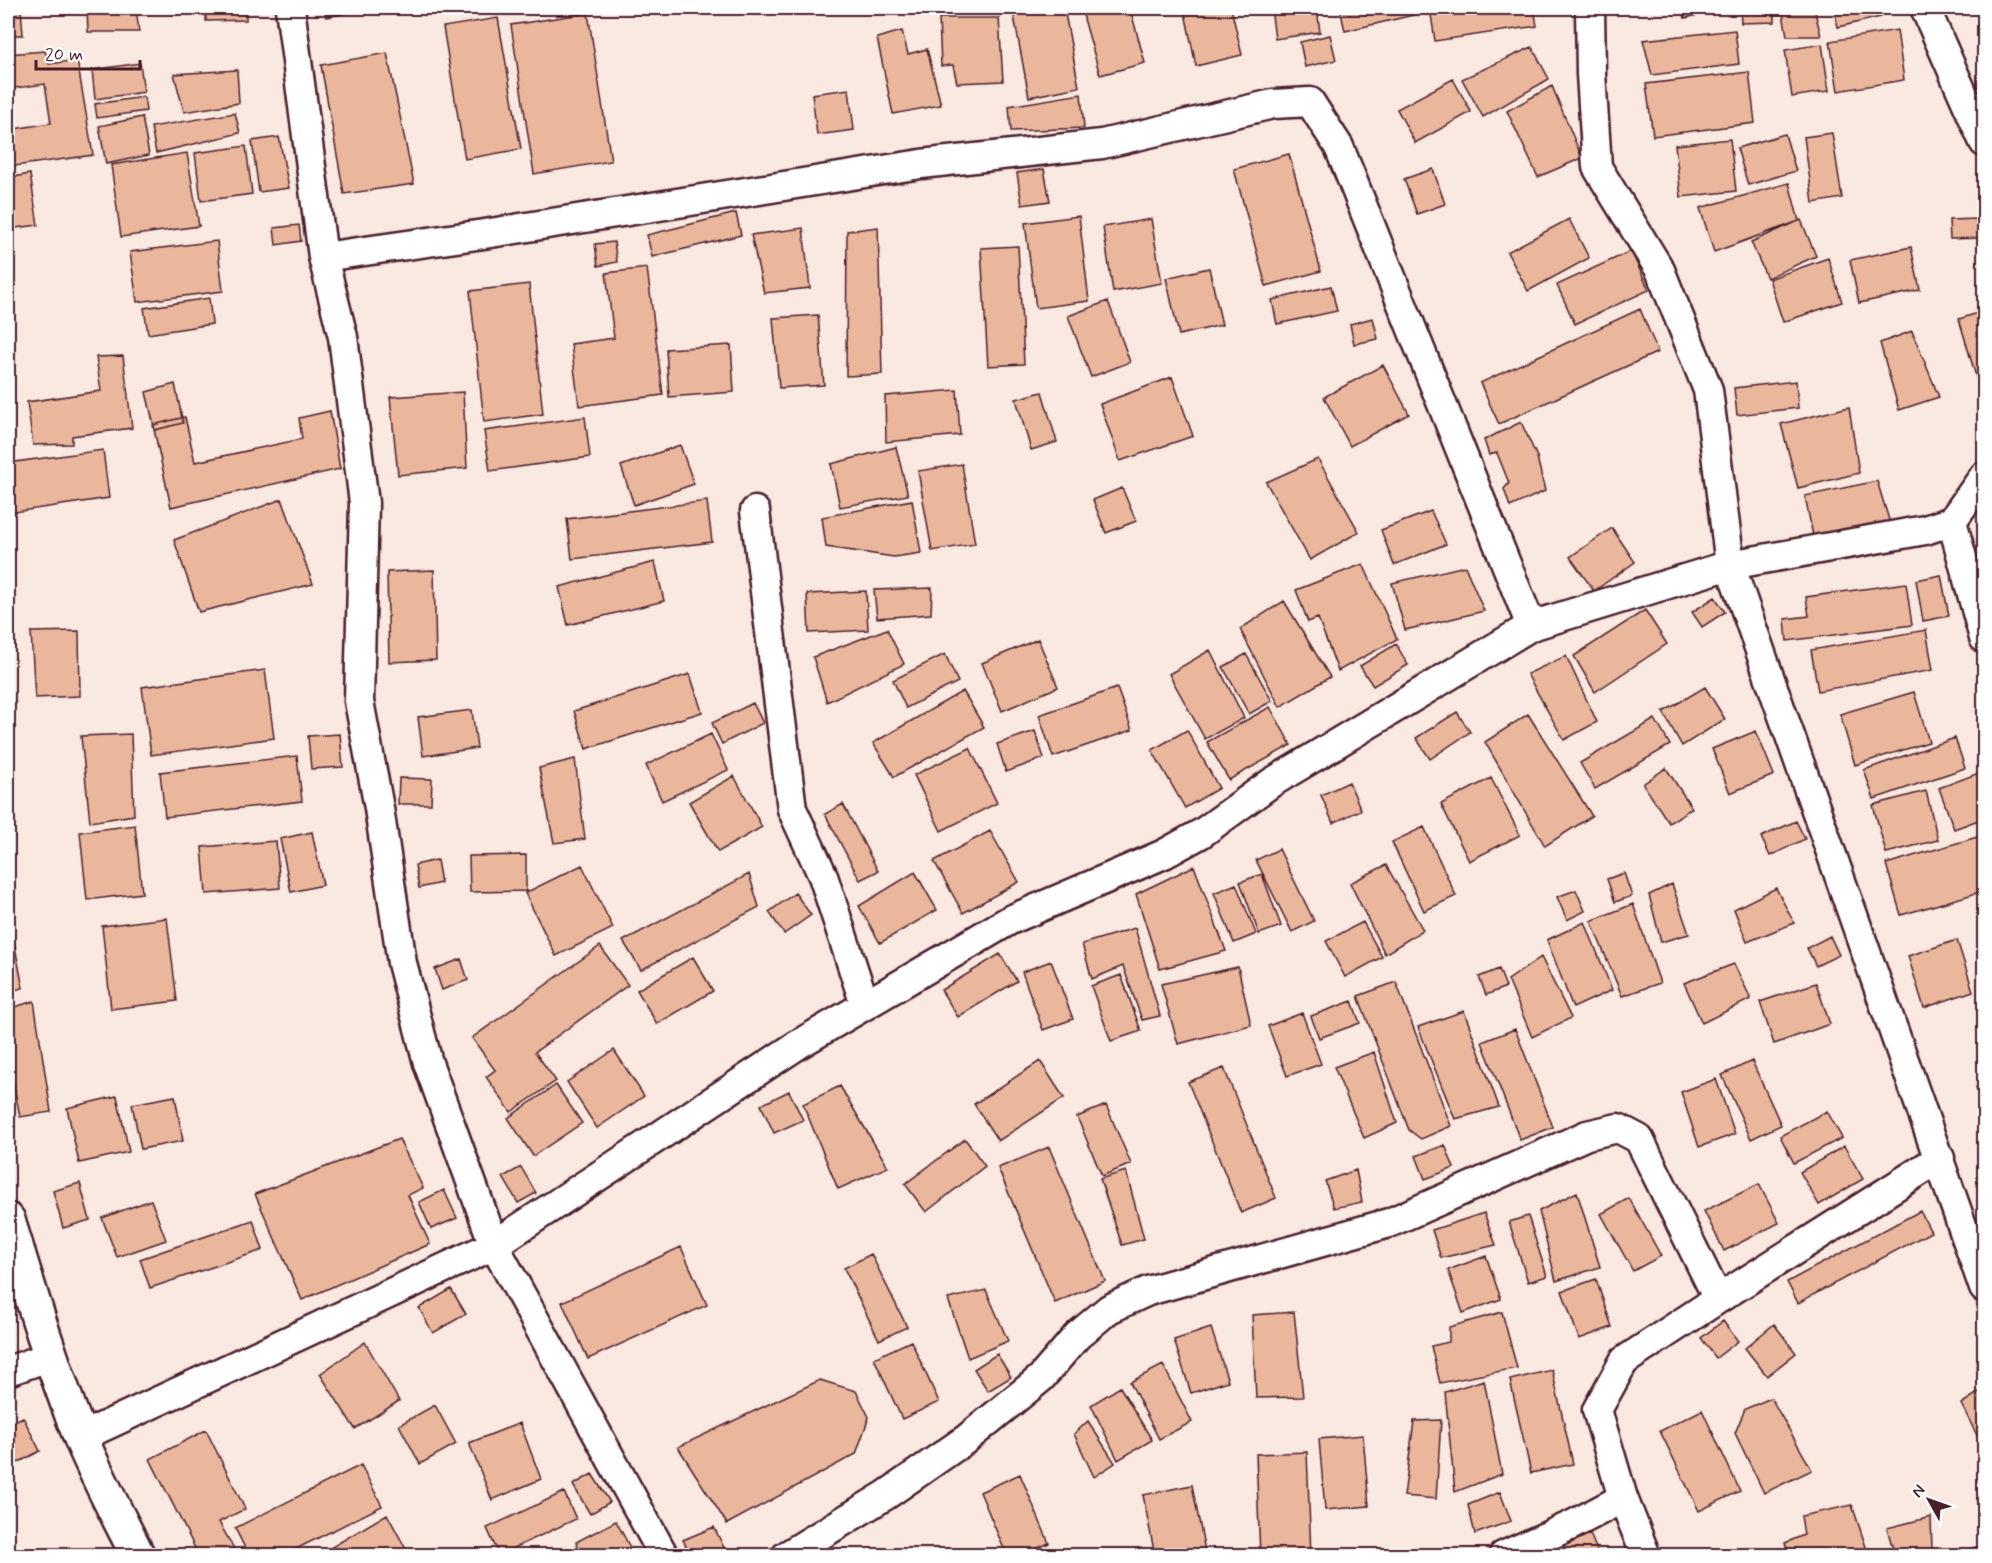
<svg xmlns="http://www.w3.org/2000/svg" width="1992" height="1563" font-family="Mynerve,sans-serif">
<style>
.building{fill:#eab69c;stroke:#4a1f2b;stroke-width:1.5}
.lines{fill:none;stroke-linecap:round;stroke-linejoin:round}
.street-casing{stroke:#4a1f2b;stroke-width:33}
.secondary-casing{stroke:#4a1f2b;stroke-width:38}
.street{stroke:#fff;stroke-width:28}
.secondary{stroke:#fff;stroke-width:33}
</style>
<rect width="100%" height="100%" fill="#f9e9e1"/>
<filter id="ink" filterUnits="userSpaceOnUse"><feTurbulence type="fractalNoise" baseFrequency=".0167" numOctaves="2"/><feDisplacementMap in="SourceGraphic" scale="12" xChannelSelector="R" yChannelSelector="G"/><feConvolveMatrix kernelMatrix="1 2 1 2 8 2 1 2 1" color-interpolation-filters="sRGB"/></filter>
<g filter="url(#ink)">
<path class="building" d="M8 8H21L23 35H8Z
M87 8H136L139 32H88Z
M206 8H246V20L206 21Z
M324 8H371L326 17Z
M449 8H477L450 14Z
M1028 8H1064L1079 87 1029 97 1013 11Z
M1081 8H1130L1145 63 1100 75Z
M1184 8H1231L1242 55 1196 66Z
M1271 8H1317L1320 32 1275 39Z
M1340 8H1416L1418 14 1345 31Z
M1430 8H1534L1537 26 1435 41Z
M1682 8H1728L1685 18Z
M1740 8H1775V22L1741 23Z
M1782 8H1814L1821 36H1787Z
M1834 8H1879L1881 17 1838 27Z
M588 13 611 161 534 174 511 25Z
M498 18 521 149 465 159 443 27Z
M939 18H999L1003 81 957 83 953 65 941 66Z
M1735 30 1739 64 1652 75 1643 40Z
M1897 30 1904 80 1838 91 1830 41Z
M902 31 908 54 927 49 941 105 893 114 877 38Z
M1330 35 1336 60 1305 67 1300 42Z
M1822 44 1829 91 1792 97 1785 50Z
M1532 47 1549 79 1483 117 1462 79Z
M45 51 49 64 77 60 93 155 8 167V130L51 123 45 84 8 89V54Z
M387 53 414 184 344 194 321 65Z
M140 63 144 92 95 99 92 70Z
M237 70 239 103 184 112 174 74Z
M1749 72 1755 123 1653 136 1646 84Z
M1453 79 1471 112 1415 143 1397 109Z
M1552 86 1582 158 1538 177 1507 111Z
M849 89 854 130 817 135 812 94Z
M1081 94 1084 128 1011 131 1009 106Z
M144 97 146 111 97 118 95 104Z
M235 113 240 133 156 153 151 127Z
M142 117 149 155 106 164 99 126Z
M1832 133 1842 198 1813 203 1804 137Z
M1785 134 1796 171 1748 185 1737 148Z
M279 137 289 188 259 192 252 141Z
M1730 139 1736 191 1681 197 1675 145Z
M246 146 252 194 201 201 195 153Z
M187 153 199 226 121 237 111 165Z
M1289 154 1321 271 1266 286 1234 169Z
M1044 169 1050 201 1022 205 1017 173Z
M1433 169 1445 204 1417 214 1404 179Z
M30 174 38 225 8 229V178Z
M1789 183 1799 221 1714 252 1700 208Z
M736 213 741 235 652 257 647 235Z
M1079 216 1089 301 1036 308 1025 223Z
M1151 219 1162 283 1113 292 1103 227Z
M1569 219 1589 258 1528 291 1507 252Z
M1979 219 1980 238 1950 239 1949 220Z
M1801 220 1816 256 1767 278 1751 242Z
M299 225 301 241 276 245 274 228Z
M878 227 882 374 846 376 847 231Z
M803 228 810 288 764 293 751 235Z
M217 241 223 291 137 302 130 252Z
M614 242 617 262 598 266 595 244Z
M1018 246 1024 364 988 366 981 248Z
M1911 247 1920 290 1859 303 1850 260Z
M1631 251 1649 290 1575 324 1557 285Z
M1828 258 1842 302 1783 322 1769 279Z
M647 268 663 395 579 406 571 344 614 338 606 273Z
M1209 268 1222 325 1179 335 1166 278Z
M529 284 543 414 484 422 470 291Z
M1331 286 1337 311 1277 324 1272 300Z
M209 298 212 324 148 334 144 308Z
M1108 301 1130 362 1091 377 1068 316Z
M1640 309 1658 352 1499 424 1480 383Z
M1984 311V404L1959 319Z
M818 315 824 385 779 388 773 318Z
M1373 318 1378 339 1354 344 1350 324Z
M1912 331 1939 397 1899 410 1880 343Z
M731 345 734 392 669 397 666 349Z
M123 356 132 428 72 436V444L33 445 27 402 101 391 96 357Z
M1383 365 1409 414 1350 446 1324 397Z
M1172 377 1193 436 1120 461 1100 404Z
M1796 381 1798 408 1737 415 1734 388Z
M175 384 183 423 155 430 146 392Z
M957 390 960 435 886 442 885 396Z
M463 392 467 468 398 475 390 397Z
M1042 392 1057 442 1031 450 1016 399Z
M1849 407 1859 473 1798 488 1781 424Z
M330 411 340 469 171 507 153 425 185 417 195 462 302 439 299 418Z
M585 417 590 457 490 471 484 431Z
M1521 422 1537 457 1545 491 1510 507 1504 489 1509 483 1497 453 1489 455 1484 440Z
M680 445 694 484 634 505 621 466Z
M896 447 908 495 840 507 831 464Z
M103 450 109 498 8 513V463Z
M1318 459 1359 532 1310 560 1266 482Z
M962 464 975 544 932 551 918 471Z
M1877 481 1890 523 1814 541 1805 496Z
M1122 488 1136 521 1106 533 1093 500Z
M282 499 313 584 199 612 174 540Z
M912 500 921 553 894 557 826 547 822 517Z
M707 501 712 542 572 559 567 519Z
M1431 511 1446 544 1394 565 1381 530Z
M1612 528 1635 562 1594 591 1570 557Z
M655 562 664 601 568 625 559 587Z
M1363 564 1397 639 1338 671 1318 618 1308 622 1296 590Z
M1465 566 1484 611 1405 630 1392 583Z
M434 570 436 660 389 662 387 572Z
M1941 575 1949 616 1923 621 1916 580Z
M1906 583 1912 625 1787 641 1785 619 1809 616 1806 597Z
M932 588 931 614 877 618 874 590Z
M866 591 868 630 809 633 807 594Z
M1715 597 1725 612 1702 627 1692 612Z
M1284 601 1330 677 1280 707 1240 629Z
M1645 610 1667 644 1595 692 1574 656Z
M887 629 904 664 827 702 813 657Z
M1926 630 1933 670 1818 691 1811 650Z
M79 631 80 696 35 698 31 632Z
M1038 639 1058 687 1002 711 982 663Z
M1396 644 1408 665 1373 686 1360 666Z
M1210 650 1244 718 1205 739 1169 674Z
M945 654 958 682 906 708 893 680Z
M1246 654 1272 701 1249 714 1223 667Z
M1566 656 1597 722 1564 740 1527 674Z
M265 670 274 738 151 755 142 687Z
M690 674 702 712 586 749 574 711Z
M1705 687 1725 719 1682 746 1663 712Z
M1117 688 1132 730 1053 757 1039 715Z
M963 691 984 727 894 777 873 743Z
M1914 692 1929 742 1855 765 1840 714Z
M753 703 763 723 722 744 712 723Z
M1270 707 1291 745 1229 780 1207 742Z
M472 710 477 748 423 756 418 717Z
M1457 712 1470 732 1430 759 1416 738Z
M1528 714 1592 816 1545 846 1485 742Z
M1655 719 1670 745 1595 789 1580 763Z
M1187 730 1219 788 1185 808 1152 750Z
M1035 731 1044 758 1006 772 997 744Z
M1756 731 1774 775 1730 793 1712 749Z
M131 734 134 815 90 822 81 736Z
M340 734 343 767 311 769 308 736Z
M711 734 728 770 662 801 646 765Z
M1955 738 1965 768 1874 799 1864 770Z
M970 748 997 803 941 831 914 775Z
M297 756 302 801 165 817 160 772Z
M575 759 585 839 554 843 539 768Z
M1666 768 1692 808 1669 823 1643 784Z
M1984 771V818L1954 829 1939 788Z
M734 776 762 827 718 852 689 802Z
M399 778 432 779 431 804H398Z
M1491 778 1520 835 1469 861 1441 804Z
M1349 782 1361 810 1333 823 1321 795Z
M1926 791 1938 840 1886 853 1873 805Z
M843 804 878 871 860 880 825 814Z
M1796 821 1805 839 1770 856 1761 837Z
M135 825 142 893 87 900 80 832Z
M1424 827 1456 896 1424 911 1392 842Z
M990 831 1019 882 963 913 934 861Z
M312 832 323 885 291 892 280 839Z
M1984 835V891L1901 915 1886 864Z
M276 841 280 888 206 894 202 847Z
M1279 849 1314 921 1292 932 1256 860Z
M526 855V891L470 892 469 856Z
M437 860 441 883 419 888 415 865Z
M582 865 613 928 556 956 525 893Z
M1386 865 1423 930 1385 954 1350 883Z
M1194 866 1226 951 1160 969 1136 894Z
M915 872 937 910 880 943 859 906Z
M1624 873 1632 896 1615 902 1607 879Z
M749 874 759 907 641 970 623 941Z
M1262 874 1281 926 1259 934 1240 882Z
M1236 884 1256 934 1234 943 1214 893Z
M1672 884 1689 934 1661 942 1649 895Z
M1776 888 1794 923 1747 942 1734 909Z
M1576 890 1585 911 1567 920 1557 897Z
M795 893 811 915 784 934 769 912Z
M1633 904 1660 983 1622 996 1591 921Z
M167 918 177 1001 111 1009 102 926Z
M1363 922 1382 957 1345 977 1326 941Z
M1585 922 1612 990 1573 1008 1547 940Z
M11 926 23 988 8 991V927Z
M1135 928 1160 1016 1142 1020 1123 966 1092 979 1082 944Z
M1830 936 1839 955 1816 966 1807 948Z
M1957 940 1973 991 1924 1008 1908 956Z
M600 946 628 985 535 1052 556 1081 511 1112 486 1077 495 1070 472 1038Z
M1000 954 1017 981 958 1017 941 990Z
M693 957 713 991 657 1024 637 990Z
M1541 957 1571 1018 1532 1037 1508 980Z
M461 959 468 980 442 990 435 969Z
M1051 961 1073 1019 1043 1030 1022 972Z
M1734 964 1751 999 1702 1023 1684 983Z
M1238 967 1251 1025 1178 1044 1161 984Z
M1499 969 1506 987 1486 995 1479 977Z
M1121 975 1141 1031 1111 1041 1091 986Z
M1396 982 1451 1126 1421 1139 1409 1130 1358 996Z
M1816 983 1830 1024 1774 1044 1760 1002Z
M34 1001 51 1112 20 1117 8 1055V1009Z
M1352 1001 1360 1023 1319 1038 1311 1016Z
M1464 1011 1499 1107 1455 1119 1418 1027Z
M1302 1013 1321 1064 1287 1076 1268 1026Z
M1515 1029 1553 1127 1520 1140 1482 1042Z
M614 1050 644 1096 597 1128 567 1082Z
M1374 1052 1397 1123 1364 1138 1334 1067Z
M1040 1061 1064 1098 998 1141 974 1104Z
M1752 1061 1781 1125 1751 1139 1722 1075Z
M1224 1068 1276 1198 1241 1213 1188 1082Z
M1716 1079 1735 1134 1699 1147 1681 1092Z
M1984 1083V1108L1976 1087Z
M556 1085 582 1123 533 1156 508 1118Z
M840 1086 888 1167 838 1189 803 1104Z
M789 1091 803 1120 774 1133 761 1105Z
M117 1096 129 1152 79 1163 67 1108Z
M175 1096 183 1141 141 1149 132 1104Z
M1106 1105 1131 1164 1102 1176 1077 1117Z
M1827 1111 1842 1138 1794 1163 1780 1136Z
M399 1139 423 1188 408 1195 430 1244 302 1300 255 1194Z
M965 1139 985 1166 926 1212 905 1184Z
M1445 1145 1454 1168 1425 1179 1416 1156Z
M1844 1146 1863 1179 1819 1205 1800 1172Z
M1049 1147 1105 1281 1055 1303 998 1168Z
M521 1167 536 1193 518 1203 503 1177Z
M1356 1170 1362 1202 1334 1208 1325 1181Z
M1126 1171 1144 1239 1122 1245 1100 1179Z
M80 1183 90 1220 63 1228 53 1191Z
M1759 1184 1779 1223 1724 1251 1704 1211Z
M444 1190 457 1218 431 1229 419 1202Z
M1577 1192 1600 1267 1556 1281 1539 1211Z
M1629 1198 1661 1256 1633 1271 1601 1214Z
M151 1200 166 1240 117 1257 102 1218Z
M1920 1211 1931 1232 1798 1303 1787 1282Z
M1484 1213 1496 1245 1441 1258 1432 1230Z
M1528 1216 1547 1276 1528 1282 1509 1222Z
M253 1220 263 1250 150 1288 140 1259Z
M681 1247 707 1305 588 1359 562 1302Z
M871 1254 907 1327 879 1340 844 1268Z
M1486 1256 1501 1299 1463 1313 1448 1270Z
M1596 1279 1612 1327 1579 1339 1562 1291Z
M451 1289 466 1314 433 1333 419 1308Z
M986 1290 1008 1341 968 1358 948 1299Z
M1294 1312 1303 1397 1256 1398 1252 1315Z
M1502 1312 1517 1368 1440 1383 1431 1346 1449 1342V1327Z
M1723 1321 1738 1341 1716 1358 1701 1338Z
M1774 1324 1796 1353 1767 1376 1745 1348Z
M1211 1328 1228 1381 1191 1393 1174 1340Z
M911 1341 939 1402 902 1419 874 1358Z
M365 1342 399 1401 355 1429 320 1374Z
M997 1354 1011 1377 988 1391 974 1369Z
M1163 1365 1192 1422 1159 1439 1130 1382Z
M1552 1370 1573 1464 1531 1473 1510 1380Z
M820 1380 856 1391 869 1417 856 1454 727 1524 678 1447Z
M1484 1380 1502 1474 1455 1492 1445 1392Z
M1120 1387 1152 1440 1118 1460 1091 1405Z
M1984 1389V1449L1961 1404Z
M1771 1398 1812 1470 1764 1493 1735 1433 1745 1409Z
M435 1405 456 1444 420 1464 399 1425Z
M1702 1410 1740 1491 1699 1511 1660 1431Z
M23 1417 40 1451 8 1468V1424Z
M1441 1420 1436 1499 1404 1496 1414 1421Z
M1088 1421 1115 1463 1094 1477 1074 1434Z
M520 1423 541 1479 492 1500 469 1443Z
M206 1430 245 1509 219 1522 238 1556H199L150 1459Z
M1363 1435 1369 1506 1325 1510 1319 1439Z
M1307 1452 1311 1556H1260L1256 1454Z
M361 1465 382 1506 282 1556H249L235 1528Z
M592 1474 610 1502 590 1514 573 1485Z
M1020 1474 1049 1543 1020 1556H1007L980 1492Z
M1192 1485 1206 1556H1155L1143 1495Z
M564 1492 576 1519 499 1555 487 1528Z
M1500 1492 1511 1521 1475 1534 1468 1505Z
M1852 1505 1869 1556H1789L1785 1543 1804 1535 1801 1516Z
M387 1514 408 1553 403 1556H317Z
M1931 1517 1932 1552 1919 1556H1895L1887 1528Z
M616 1521 634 1555 583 1556 576 1542Z
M714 1527 728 1556H691L683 1540Z
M1590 1534 1599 1555 1568 1556 1564 1546Z
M1984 1545V1556H1953V1553Z"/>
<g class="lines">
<defs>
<path id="street" d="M290 8 323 257 343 337 364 503 359 701 379 808 402 963 428 1063 494 1245 664 1556
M1590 8 1591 74 1597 167 1660 270 1708 390 1730 565 1984 1288
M1925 8 1984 142
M323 257 484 234 921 164 1102 144 1273 104 1310 102 1339 147 1531 626
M755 511 792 809 823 876 865 1005
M1952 521 1984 638
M8 1371 51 1356
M81 1437 494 1245 799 1044 1010 920 1164 854 1202 833 1271 783 1531 626 1730 565 1925 530 1952 521 1984 476
M1623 1498 1646 1556
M786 1556 886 1495 965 1440 1041 1378 1077 1336 1109 1309 1148 1291 1389 1223 1587 1135 1618 1128 1639 1139 1718 1299
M1503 1556 1572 1525 1623 1498 1597 1410 1624 1361 1718 1299 1940 1158"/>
<path id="secondary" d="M8 1220C30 1292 52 1366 80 1436 97 1477 118 1516 138 1556"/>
</defs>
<use href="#street" class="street-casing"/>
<use href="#secondary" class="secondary-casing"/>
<use href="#street" class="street"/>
<use href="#secondary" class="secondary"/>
</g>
</g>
<rect width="1992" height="1563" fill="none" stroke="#fff" stroke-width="30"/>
<rect x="15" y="15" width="1962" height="1533" fill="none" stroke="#4a1f2b" stroke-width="2" filter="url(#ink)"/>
<g transform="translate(1929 1500) rotate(310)" stroke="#ffffff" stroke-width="4.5" paint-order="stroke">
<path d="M0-4.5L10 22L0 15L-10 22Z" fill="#4a1f2b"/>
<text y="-9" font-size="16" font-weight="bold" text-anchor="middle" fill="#4a1f2b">N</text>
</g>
<path d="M36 60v9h104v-9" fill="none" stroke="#4a1f2b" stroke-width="3"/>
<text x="45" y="60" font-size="18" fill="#4a1f2b" stroke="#ffffff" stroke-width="4.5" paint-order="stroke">20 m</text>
</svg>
